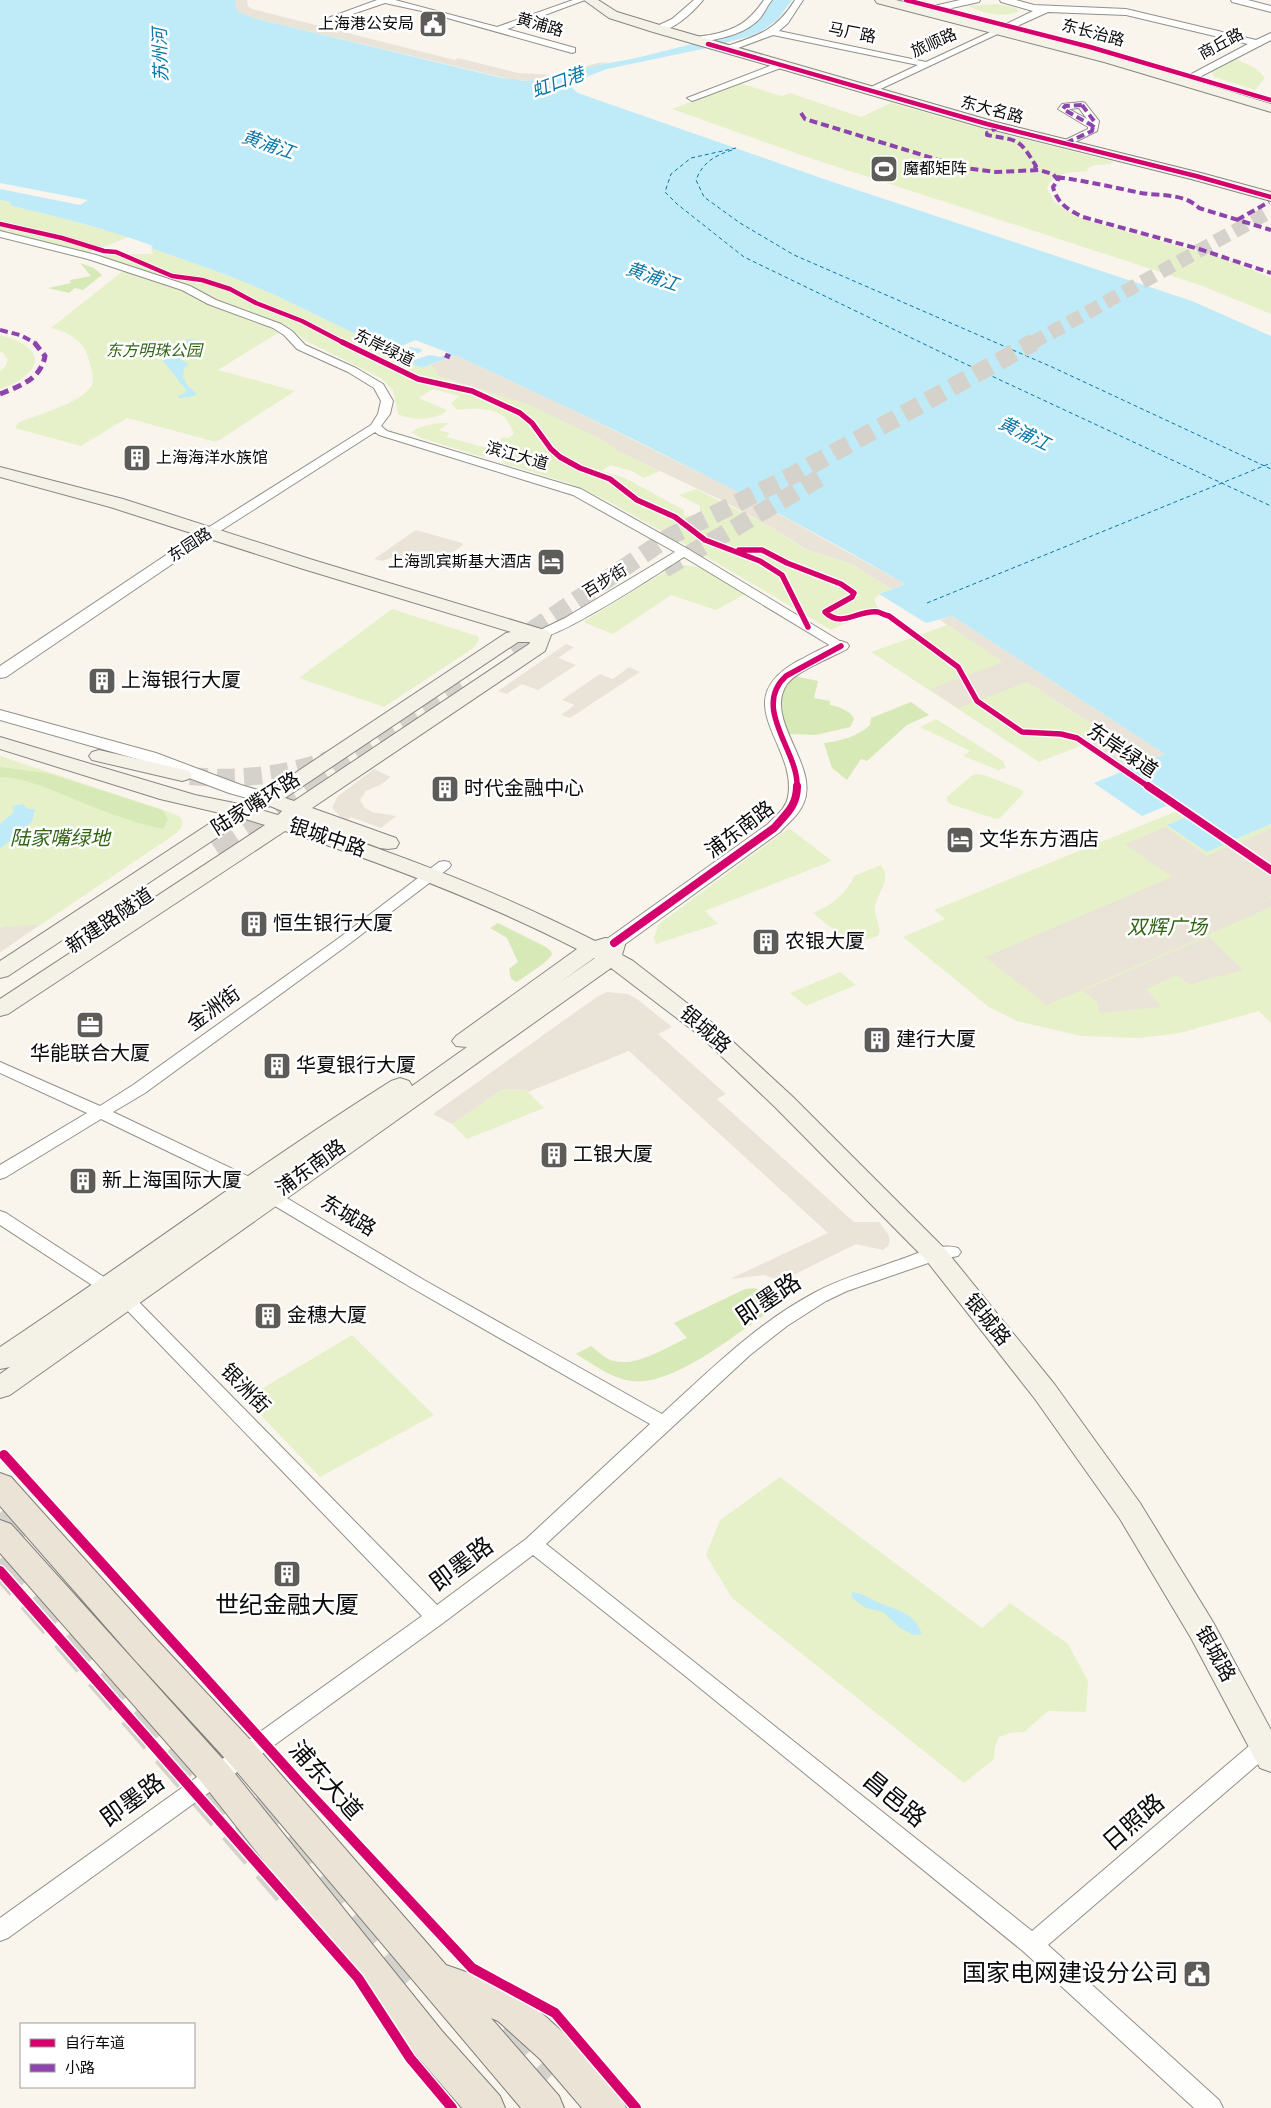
<svg xmlns="http://www.w3.org/2000/svg" width="1271" height="2108" font-family="Spectral,'Noto Sans SC',serif">
<style>
.green{fill:#e6f1ca}
.forest{fill:#d7e9b7}
.plaza{fill:#eae3d8}
.water{fill:#bfebf8}
.pier{fill:#f9f5ed}
.lines{fill:none;stroke-linecap:round;stroke-linejoin:round}
.ferry{stroke:#0976a6;stroke-width:1;stroke-dasharray:4 3;stroke-linecap:butt}
.secondary-tunnel-far2{stroke:#d5d2cb;stroke-width:14;stroke-dasharray:14 7;stroke-linecap:butt}
.secondary-tunnel-far1{stroke:#d5d2cb;stroke-width:18;stroke-dasharray:18 9;stroke-linecap:butt}
.secondary-tunnel{stroke:#d5d2cb;stroke-width:24;stroke-dasharray:24 12;stroke-linecap:butt}
.primary-tunnel{stroke:#d5d2cb;stroke-width:34;stroke-dasharray:34 17;stroke-linecap:butt}
.minor-casing{stroke:#92908c;stroke-width:2}
.tertiary-casing{stroke:#92908c;stroke-width:2}
.secondary-casing{stroke:#888683;stroke-width:2}
.primary-casing{stroke:#7f7d7a;stroke-width:2}
.minor{fill:#fefefc;fill-rule:evenodd}
.tertiary{fill:#fefefc;fill-rule:evenodd}
.secondary{fill:#f4f1e7;fill-rule:evenodd}
.primary{fill:#ebe3d6;fill-rule:evenodd}
.quiet-far1{stroke:#8e44ad;stroke-width:4;stroke-dasharray:8 4;stroke-linecap:butt}
.quiet{stroke:#8e44ad;stroke-width:5;stroke-dasharray:9 5;stroke-linecap:butt}
.cycleway-far3-casing{stroke:#fff;stroke-width:6}
.cycleway-far2-casing{stroke:#fff;stroke-width:8}
.cycleway-far1-casing{stroke:#fff;stroke-width:11}
.cycleway-casing{stroke:#fff;stroke-width:13}
.cycleway-far3{stroke:#d6006c;stroke-width:4.5}
.cycleway-far2{stroke:#d6006c;stroke-width:5.5}
.cycleway-far1{stroke:#d6006c;stroke-width:8}
.cycleway{stroke:#d6006c;stroke-width:10}
.labels{text-anchor:middle;dominant-baseline:central;stroke-width:5;stroke-linejoin:round;paint-order:stroke}
.far-poi-label{font-size:16px;fill:#0a0a0a;stroke:#fff;text-anchor:end}
.far-street-label{font-size:16px;fill:#0a0a0a;stroke:#fff}
.far-park-label{font-size:16px;font-style:italic;fill:#316616;stroke:#fff}
.far-water-label{font-size:18px;font-style:italic;fill:#0976a6;stroke:#fff}
.poi-label{font-size:20px;fill:#0a0a0a;stroke:#fff;text-anchor:start}
.street-label{font-size:20px;fill:#0a0a0a;stroke:#fff}
.park-label{font-size:20px;font-style:italic;fill:#316616;stroke:#fff}
.near-street-label{font-size:24px;fill:#0a0a0a;stroke:#fff}
.near-poi-label{font-size:24px;fill:#0a0a0a;stroke:#fff}
</style>
<rect width="100%" height="100%" fill="#f9f5ed"/>
<path class="green" d="M997 4 1016 8 1019 11C1005 19 982 13 968 6Z
M1236 59 1257 69 1265 78 1255 90 1214 77 1212 72Z
M739 83 782 96 790 93 861 117 891 103 984 129 1114 162C1105 167 1094 162 1087 169L1088 171C1073 173 1055 170 1047 188L1053 200 1061 207 1082 219 1232 261 1271 278V314L1200 285 810 158 672 109Z
M0 200 11 202 12 206 62 218 129 237 85 254 0 232Z
M151 248 232 277 275 295 372 342 376 344 374 348 422 368 430 365 436 370 438 376 527 404 566 421 601 439 620 452 660 471 644 478 632 471 610 465 602 471 625 478 684 510V516L700 515V506L679 495 696 489 769 526 806 550 852 564 891 589 879 594 874 599 878 608 831 630 681 542 606 500 569 483 505 464 502 461 510 454 497 450 489 456 483 457 421 438 411 432C424 424 435 423 449 423L439 430 450 433 446 437 487 448 503 437 508 438 514 434C512 429 508 420 504 417 492 407 471 408 457 410L451 403 459 396 433 389 419 398 447 410C437 421 410 421 398 414L393 390 381 378 304 340 293 330 101 258V256L116 254H153Z
M123 271 180 290 208 304 274 330 278 333 218 370 295 391 216 442 127 418 81 446 15 428 18 423C35 415 92 401 93 380 93 373 90 364 88 357 83 340 68 332 51 328Z
M0 335C49 347 44 374 0 389V371L5 367 8 360 4 354 0 351Z
M685 565 702 568 745 594 716 610 671 595 613 634 583 622 669 569Z
M392 609 477 636 479 639 475 647 384 707 299 678Z
M947 625 1004 662 994 666 1022 684 1027 682 1100 730 1081 737 1088 743 1039 762 871 652Z
M936 719 1003 761 1006 768 998 770 963 756 970 751 920 727Z
M0 756 158 808 179 816 183 821 182 827 174 835 0 952Z
M976 774 984 775 1018 788 1023 791 1022 795 1000 818 996 819 950 804 947 801V797L971 776Z
M1187 807 1235 840 1271 824V1023L1259 1011 1180 1033 1139 1038 1081 1036 1017 1021 989 1007 903 937 945 919 934 910Z
M789 828 832 861 705 911 718 924 656 944 654 937 659 924Z
M881 865C892 880 878 892 875 906 873 916 883 927 878 936 850 947 834 930 813 913 832 905 846 894 854 876Z
M840 972 856 985 806 1006 790 993Z
M503 1089 526 1090 544 1108 467 1139 452 1124Z
M352 1335 434 1415 320 1477 245 1399Z
M780 1477 982 1628 1010 1603 1068 1644 1088 1681 1086 1712 1048 1711 1024 1732 1010 1733 999 1737 995 1747 994 1759 964 1783 732 1598 706 1555 720 1520Z"/>
<path class="forest" d="M80 263 94 268 102 275 83 290 75 288 69 293 48 288 71 283 70 280 91 276Z
M794 676 818 681 814 698 830 701V705C839 707 850 710 854 719L850 727 816 735 788 734C777 703 774 703 794 676Z
M911 702 929 715 907 725 867 761 861 759 847 780 832 768 824 743C840 741 857 737 870 725L871 718Z
M0 767 47 773 162 810 168 819 163 829C128 822 96 808 64 795 44 787 21 777 0 777Z
M498 923 546 947 551 951 552 955 543 964 517 982 511 979 509 969 518 962 507 938 490 928Z
M754 1288 763 1291 781 1304C743 1327 676 1387 631 1381 611 1378 593 1364 576 1354L591 1346C598 1351 605 1359 614 1361 637 1367 667 1347 687 1338L674 1323 745 1289Z"/>
<path class="plaza" d="M235 0H247L248 6 252 9 455 60 458 58 518 73 557 75 597 63 609 62 553 79 536 81 513 80 253 18 236 11Z
M455 355 546 397 739 492 905 584 891 589 852 564 807 550 769 526 721 500 620 452 601 439 527 404 438 376 436 370 430 365Z
M416 530 462 543 463 545 447 557 433 553 413 563 393 557 382 561 374 559Z
M952 616 1165 754 1128 769 1080 738 1099 729 1027 682 958 708 930 689 1003 662 940 620Z
M566 644 574 647 558 658 576 665 538 690 522 684 507 694 498 691Z
M629 667 640 672 570 718 561 715 575 705 562 700 600 674 613 679Z
M374 769 391 777 380 785 366 791 360 800 365 808 372 812 396 816 381 828 351 817 347 820 341 817 332 808 337 797Z
M1166 827 1207 856 1229 846 1271 874V895L1269 896 1271 898V907L1047 1005 985 957 1172 877 1125 844Z
M1271 828V865L1241 843Z
M39 925 5 949 0 952V928L7 926Z
M1208 936 1243 970 1198 982 1190 985 1177 975 1146 989 1161 1007 1099 1013 1097 1002 1083 991Z
M607 992 628 994 637 999 672 1027 658 1034 726 1094 717 1099 854 1222H879L888 1234 890 1240 888 1246 883 1250 856 1244 781 1281 764 1275 730 1279 828 1233 629 1051 528 1092 526 1090 503 1089 452 1124 433 1114 598 996Z"/>
<path class="water" d="M0 0H235L237 11 253 18 502 78 524 81 553 79 593 66 636 58 712 39 752 25 761 17 772 0H792L778 19 762 31 750 36 707 48 607 69 578 80 573 85V89L578 93 821 178 1192 301 1271 336V824L1207 852 1167 825 1195 813 1178 801 1142 816 1094 783 1165 754 952 616 926 623 879 594 905 584C759 499 608 425 455 355L422 368 373 347 375 344 372 342 275 295 232 277 151 248 153 246C107 229 59 217 12 206L10 202 0 200Z
M190 339 200 341 188 345 179 352 180 359 189 364 184 368 183 377 188 386 197 394 191 397 178 398V396L185 393 186 390 163 361C167 350 179 341 190 339Z
M23 804 28 809H35L32 822 0 849V824L14 812 12 806Z
M852 1592C864 1593 871 1600 882 1604 900 1611 914 1613 922 1634L913 1635 900 1628 883 1612 866 1608 852 1598Z"/>
<path class="pier" d="M0 183 88 200 80 205 0 189Z
M415 340 449 353 441 357 429 355 408 362 403 360 421 352 422 349 410 347 392 355 386 353Z"/>
<g class="lines">
<path class="ferry" d="M736 148 691 158 671 174 665 192 677 204 744 257 955 359 1271 506
M732 150C714 156 703 162 696 180L704 197 740 223 794 255 1052 367 1271 469
M927 603 1271 463"/>
<path class="secondary-tunnel-far2" d="M1032 343 1271 211"/>
<path class="secondary-tunnel-far1" d="M664 569 825 475
M509 646 669 537 795 474 1034 342
M190 776C240 781 287 775 334 758
M313 787 472 684"/>
<path class="secondary-tunnel" d="M216 850 315 786"/>
<path class="primary-tunnel" d="M0 1513 33 1550
M0 1559 289 1890
M254 1800 422 1990
M507 2026 553 2074"/>
<defs>
<path id="minor" d="M377 0H395L497 27 573 0H585L507 29 575 48V52L572 53 426 12 385 3 335 20 328 18Z
M694 0H703C693 12 672 33 655 31V27L672 19Z
M764 0H772C768 5 765 11 761 17 746 35 719 39 696 43L692 40C696 36 704 36 710 35 736 30 749 22 764 0Z
M795 0H803L788 23 779 31 926 62 999 28 1006 30 872 93 869 92V88L918 65 773 35 730 51H724V47C757 36 776 31 795 0Z
M783 61 786 62V66L695 100 692 101 687 98Z
M1082 102 1085 103 1099 121 1097 131 1067 146H1061V142L1088 129V127L1058 109 1062 104ZM1079 108 1087 119 1069 109Z
M0 231 96 255 190 286 216 300 281 324 292 331 305 345 356 368 383 384 393 401 390 414 381 426 387 431 581 489 688 549 848 646 846 649H836L684 557C662 571 555 642 536 638L534 635 536 632 565 618 675 552 573 495 379 435 375 432 214 535H206L204 532 206 529 371 425 378 414 381 401 374 388 348 372 297 349 284 335 273 328 208 304 182 290 88 259 0 237Z
M444 861 449 862 451 865 449 868 349 944 145 1093 113 1112 260 1182 424 1280 662 1414C710 1370 756 1324 814 1293 839 1279 869 1271 896 1261 915 1255 938 1242 958 1248L961 1252 958 1256 937 1260 847 1291 826 1301 787 1326 750 1355 546 1544 1032 1931 1256 1740 1271 1735V1753L1048 1945 1219 2100 1223 2108H1194L1024 1952 684 1675 533 1555 443 1623 8 1938 0 1941V1918L422 1616 121 1304 0 1225V1211L6 1213 133 1296 437 1605 526 1539 650 1424 412 1288 248 1190 101 1119 6 1177 0 1179V1165L87 1113 0 1073V1062L100 1106 133 1085 339 938 439 862Z"/>
<path id="tertiary" d="M960 0H980L979 2 938 11 933 8 934 6Z
M1000 0H1016L1034 5 1126 9 1256 40 1271 33V40L1186 84 1182 83 1180 81 1182 79 1248 44 1126 15 1048 12 1002 33 997 30 998 28 1033 11 1001 2Z
M1231 0H1248L1271 6V12L1232 2Z
M210 527 215 529 218 532 215 535 6 677 0 678V666L205 529Z
M841 641 847 643 849 646 847 649C831 658 798 670 787 684 763 719 819 765 804 802 800 814 789 822 780 832L621 947 614 949 607 947 605 943 607 939 768 824C775 816 786 809 788 797 798 745 726 702 796 662 810 655 826 645 841 641Z
M0 710 156 753 241 785 275 795 278 799 275 803 269 804 229 793 144 761 0 720Z"/>
<path id="secondary" d="M584 0H598L617 12 663 26 992 121 1201 173 1271 192V201L1191 179 982 127 653 32 609 18Z
M875 0H896L1114 56 1271 104V112L1104 62 877 3Z
M0 467 123 499 313 560 548 631 551 635 545 651 312 808 396 838 399 843 396 848 388 849 380 848 300 818 297 821C399 854 499 892 595 941L605 938 622 940 625 945 622 955 633 961 715 1025 793 1097 944 1248 1055 1385 1140 1503 1213 1622 1271 1730V1772L1260 1768 1191 1638 1120 1519 1035 1399 926 1260 775 1107 699 1035 611 968 10 1395 0 1398V1374L50 1339 10 1367 0 1369V1347C131 1260 258 1165 391 1081L400 1078 409 1081 412 1086 467 1047 456 1046 452 1041 456 1036 577 949C483 901 385 864 285 831L8 1014 0 1016V999L265 825 245 819 8 976 0 978V961L224 814 160 799 0 749V737L195 795 239 804 262 795 506 633 511 632 300 568 110 507 0 477ZM518 642H530L529 644 294 801 285 798ZM270 806 282 811 278 815 261 810ZM594 958H595L559 983Z
M99 750 189 771 192 775 189 779 182 781 92 760 89 756 92 752Z"/>
<path id="primary" d="M0 1473 11 1477 157 1640 256 1746 446 1965 486 1979 524 1997 566 2035 621 2096 626 2108H582L540 2059 498 2021 491 2018 559 2096 564 2108H521L232 1766 133 1658 0 1506Z
M0 1520 11 1524 228 1765 442 2031 500 2096 505 2108H462L416 2055 204 1785 0 1553Z"/>
</defs>
<use href="#minor" class="minor-casing"/>
<use href="#tertiary" class="tertiary-casing"/>
<use href="#secondary" class="secondary-casing"/>
<use href="#primary" class="primary-casing"/>
<use href="#minor" class="minor"/>
<use href="#tertiary" class="tertiary"/>
<use href="#secondary" class="secondary"/>
<use href="#primary" class="primary"/>
<path class="quiet-far1" d="M1082 105 1094 121 1093 126 1063 109 1065 106Z
M801 113 805 119 965 168 996 172 1039 170 1053 174 1058 180 1053 187C1057 203 1068 210 1083 217L1199 249 1271 273
M999 127 987 133V135C1019 141 1018 137 1036 166L1034 169
M1066 143 1092 131 1093 126
M1057 177C1085 181 1113 187 1141 193 1160 196 1184 193 1199 208L1271 230
M1237 220 1269 202
M0 330 20 335 35 343"/>
<path class="quiet" d="M445 355 450 357
M0 394C20 386 41 379 45 356L34 342"/>
<defs>
<path id="cycleway-far3" d="M906 0 1090 47 1271 100
M708 44 987 124 1196 176 1271 197
M0 224 62 238 104 251 116 252 172 276 202 280 230 289 256 303 302 321 344 343"/>
<path id="cycleway-far2" d="M342 342 418 379 472 391 520 413 532 423 551 449 560 457 580 468 610 479 637 500 675 517 705 540 760 561 782 575 808 627
M739 550H762L787 563 841 584 854 593 852 597 825 612C842 629 858 609 878 612 881 613 885 615 889 616L958 667 977 701 1022 732 1061 734 1077 738 1149 787
M797 787C799 751 751 708 786 676L841 646"/>
<path id="cycleway-far1" d="M1148 786 1271 870
M614 943 774 828C786 814 797 806 797 786"/>
<path id="cycleway" d="M4 1455 300 1783 472 1968 555 2013 636 2108
M0 1571 358 1978 410 2058 452 2108"/>
</defs>
<use href="#cycleway-far3" class="cycleway-far3-casing"/>
<use href="#cycleway-far2" class="cycleway-far2-casing"/>
<use href="#cycleway-far1" class="cycleway-far1-casing"/>
<use href="#cycleway" class="cycleway-casing"/>
<use href="#cycleway-far3" class="cycleway-far3"/>
<use href="#cycleway-far2" class="cycleway-far2"/>
<use href="#cycleway-far1" class="cycleway-far1"/>
<use href="#cycleway" class="cycleway"/>
</g>
<defs>
<symbol id="civic-square" viewBox="-11 -11 22 22"><rect x="-9" y="-9" width="18" height="18" rx="4" fill="#5e5c59" stroke="#fff"/><path d="M-.6-6.5H3V-4.5H.6V-3L4-1V1h2V6H-6V1h2V-1L-.6-3ZM-1.2 2.5V6h2.4V2.5Z" fill="#fff"/></symbol>
<symbol id="stadium-square" viewBox="-11 -11 22 22"><rect x="-9" y="-9" width="18" height="18" rx="4" fill="#5e5c59" stroke="#fff"/><path d="M0-5a6.5 5 0 1 0 0 10a6.5 5 0 1 0 0-10ZM-3.5-1.8h7v3.6h-7Z" fill="#fff"/></symbol>
<symbol id="building-square" viewBox="-11 -11 22 22"><rect x="-9" y="-9" width="18" height="18" rx="4" fill="#5e5c59" stroke="#fff"/><path d="M-4-6H4V6H1V3H-1V6H-4ZM-2.5-4.3h1.7v1.8h-1.7ZM.8-4.3h1.7v1.8H.8ZM-2.5-1h1.7V.8h-1.7ZM.8-1h1.7V.8H.8Z" fill="#fff"/></symbol>
<symbol id="hotel-square" viewBox="-11 -11 22 22"><rect x="-9" y="-9" width="18" height="18" rx="4" fill="#5e5c59" stroke="#fff"/><path d="M-6-4.5h1.5V1H6V5H4.5V3h-9V5H-6ZM-4 0a1.8 1.8 0 1 1 3.6 0ZM.5 0V-2.5h3Q6-2.5 6 0Z" fill="#fff"/></symbol>
<symbol id="office-square" viewBox="-11 -11 22 22"><rect x="-9" y="-9" width="18" height="18" rx="4" fill="#5e5c59" stroke="#fff"/><path d="M-6-3h4V-5.5h4V-3h4V5H-6ZM-1-4.5V-3h2v-1.5ZM-6 0V1H6V0Z" fill="#fff"/></symbol>
</defs>
<g fill-rule="evenodd">
<use href="#civic-square" x="417" y="8" width="32" height="32"/>
<use href="#stadium-square" x="868" y="153" width="32" height="32"/>
<use href="#building-square" x="121" y="442" width="32" height="32"/>
<use href="#hotel-square" x="535" y="546" width="32" height="32"/>
<use href="#building-square" x="86" y="665" width="32" height="32"/>
<use href="#building-square" x="429" y="773" width="32" height="32"/>
<use href="#hotel-square" x="944" y="824" width="32" height="32"/>
<use href="#building-square" x="238" y="908" width="32" height="32"/>
<use href="#building-square" x="750" y="926" width="32" height="32"/>
<use href="#office-square" x="74" y="1009" width="32" height="32"/>
<use href="#building-square" x="861" y="1024" width="32" height="32"/>
<use href="#building-square" x="261" y="1050" width="32" height="32"/>
<use href="#building-square" x="538" y="1139" width="32" height="32"/>
<use href="#building-square" x="67" y="1165" width="32" height="32"/>
<use href="#building-square" x="252" y="1300" width="32" height="32"/>
<use href="#building-square" x="271" y="1558" width="32" height="32"/>
<use href="#civic-square" x="1181" y="1958" width="32" height="32"/>
</g>
<g class="labels">
<g class="far-poi-label">
<text x="414" y="24">上海港公安局</text>
<text x="903" y="169" text-anchor="start">魔都矩阵</text>
<text x="156" y="458" text-anchor="start">上海海洋水族馆</text>
<text x="532" y="562">上海凯宾斯基大酒店</text>
</g>
<g class="far-street-label">
<text transform="translate(540 25) rotate(16)">黄浦路</text>
<text transform="translate(852 33) rotate(11)">马厂路</text>
<text transform="translate(1093 33) rotate(15)">东长治路</text>
<text transform="translate(934 43) rotate(-24)">旅顺路</text>
<text transform="translate(1221 44) rotate(-28)">商丘路</text>
<text transform="translate(992 110) rotate(15)">东大名路</text>
<text transform="translate(384 348) rotate(26)">东岸绿道</text>
<text transform="translate(517 456) rotate(16)">滨江大道</text>
<text transform="translate(190 545) rotate(-33)">东园路</text>
<text transform="translate(605 581) rotate(-31)">百步街</text>
</g>
<g class="far-park-label">
<text x="154" y="351">东方明珠公园</text>
</g>
<g class="far-water-label">
<text transform="translate(161 55) rotate(-92)">苏州河</text>
<text transform="translate(558 83) rotate(-20)">虹口港</text>
<text transform="translate(268 145) rotate(19)">黄浦江</text>
<text transform="translate(652 277) rotate(19)">黄浦江</text>
<text transform="translate(1024 434) rotate(26)">黄浦江</text>
</g>
<g class="poi-label">
<text x="121" y="681">上海银行大厦</text>
<text x="464" y="789">时代金融中心</text>
<text x="979" y="840">文华东方酒店</text>
<text x="273" y="924">恒生银行大厦</text>
<text x="785" y="942">农银大厦</text>
<text x="896" y="1040">建行大厦</text>
<text x="90" y="1054" text-anchor="middle">华能联合大厦</text>
<text x="296" y="1066">华夏银行大厦</text>
<text x="573" y="1155">工银大厦</text>
<text x="102" y="1181">新上海国际大厦</text>
<text x="287" y="1316">金穗大厦</text>
</g>
<g class="street-label">
<text transform="translate(1122 751) rotate(34)">东岸绿道</text>
<text transform="translate(256 804) rotate(-32)">陆家嘴环路</text>
<text transform="translate(740 830) rotate(-37)">浦东南路</text>
<text transform="translate(327 838) rotate(19)">银城中路</text>
<text transform="translate(110 921) rotate(-34)">新建路隧道</text>
<text transform="translate(214 1009) rotate(-36)">金洲街</text>
<text transform="translate(705 1030) rotate(41)">银城路</text>
<text transform="translate(311 1168) rotate(-36)">浦东南路</text>
<text transform="translate(348 1216) rotate(31)">东城路</text>
<text transform="translate(987 1320) rotate(51)">银城路</text>
<text transform="translate(245 1389) rotate(46)">银洲街</text>
<text transform="translate(1215 1654) rotate(61)">银城路</text>
</g>
<g class="park-label">
<text x="60" y="839">陆家嘴绿地</text>
<text x="1167" y="928">双辉广场</text>
</g>
<g class="near-street-label">
<text transform="translate(769 1300) rotate(-34)">即墨路</text>
<text transform="translate(462 1565) rotate(-37)">即墨路</text>
<text transform="translate(325 1781) rotate(48)">浦东大道</text>
<text transform="translate(894 1800) rotate(39)">昌邑路</text>
<text transform="translate(133 1801) rotate(-36)">即墨路</text>
<text transform="translate(1134 1823) rotate(-41)">日照路</text>
</g>
<g class="near-poi-label">
<text x="287" y="1606">世纪金融大厦</text>
<text x="1178" y="1974" text-anchor="end">国家电网建设分公司</text>
</g>
</g>
<rect x="20" y="2023" width="175" height="65" fill="#ffffff" stroke="#9d9d9d"/>
<rect x="30" y="2039" width="25" height="8" fill="#d6006c" stroke="#9d9d9d"/>
<text x="65" y="2048" font-size="15" fill="#0a0a0a">自行车道</text>
<rect x="30" y="2064" width="25" height="8" fill="#8e44ad" stroke="#9d9d9d"/>
<text x="65" y="2073" font-size="15" fill="#0a0a0a">小路</text>
</svg>
